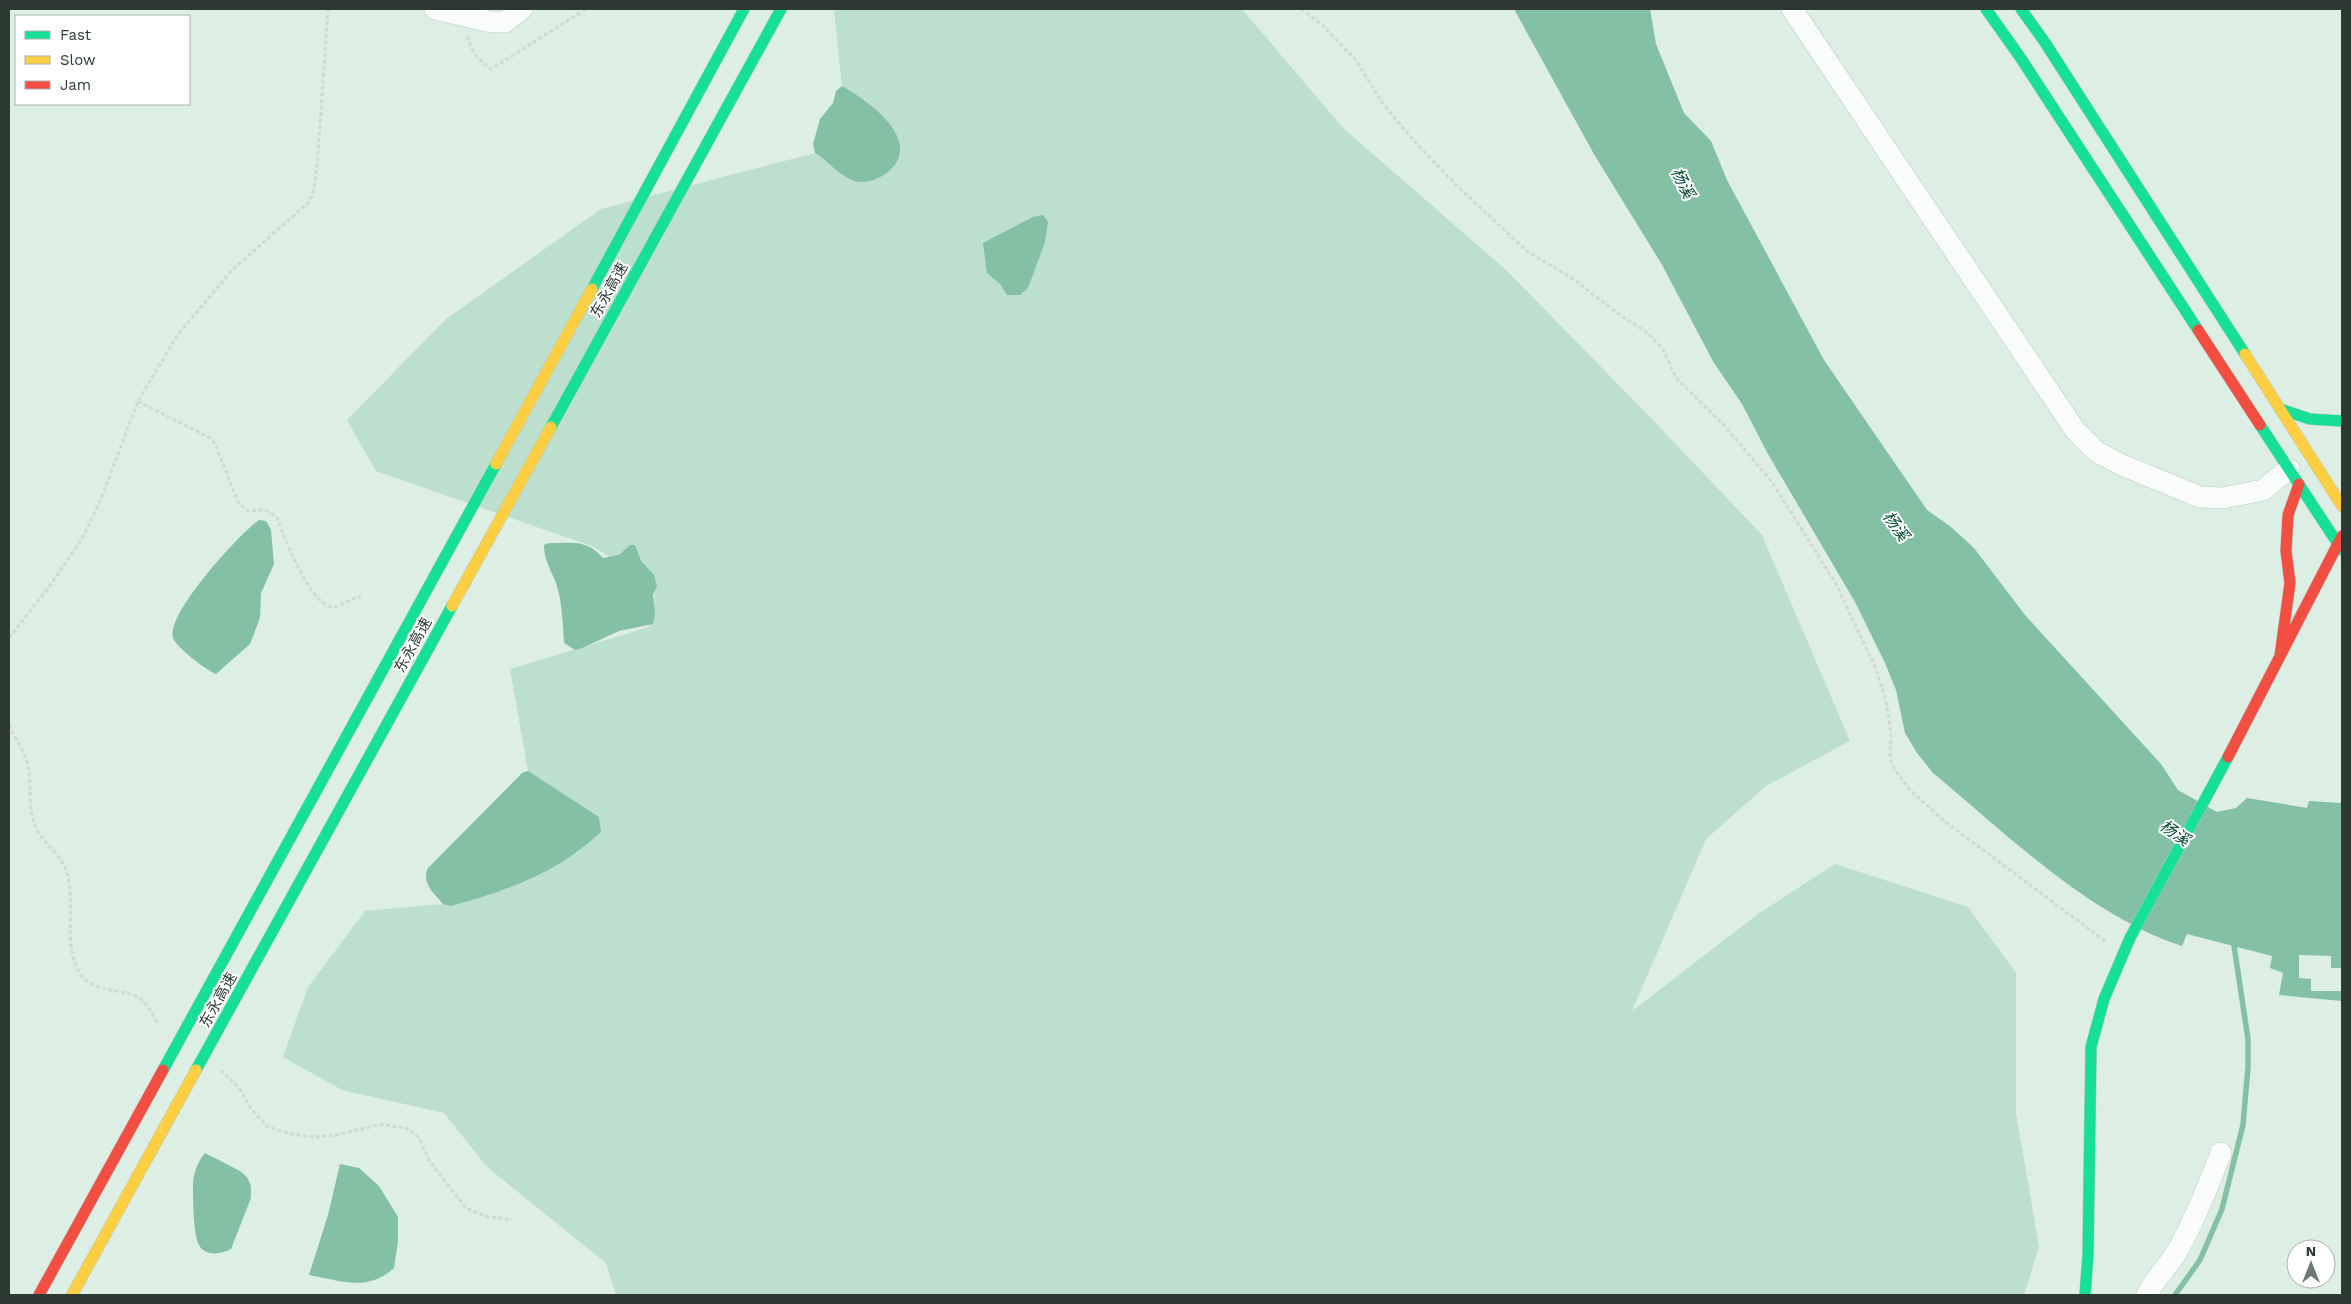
<svg xmlns="http://www.w3.org/2000/svg" width="2351" height="1304" font-family="'Work Sans','Noto Sans SC',sans-serif">
<style>
.green{fill:#bddfcd}
.water{fill:#84c0a3}
.lines{fill:none;stroke-linecap:round;stroke-linejoin:round}
.stream{stroke:#84c0a3;stroke-width:5.5}
.street-casing{stroke:#bac9c1;stroke-width:22}
.fast-casing{stroke:#bac9c1;stroke-width:12}
.slow-casing{stroke:#bac9c1;stroke-width:12}
.jam-casing{stroke:#bac9c1;stroke-width:12}
.path{stroke:#d2d8d5;stroke-width:3;stroke-dasharray:4 2.5;stroke-linecap:butt}
.street{stroke:#fafcfb;stroke-width:21}
.fast{stroke:#16e098;stroke-width:11}
.slow{stroke:#ffcf43;stroke-width:11}
.jam{stroke:#f24e42;stroke-width:11}
.labels{text-anchor:middle;dominant-baseline:central;stroke-width:4;stroke-linejoin:round;paint-order:stroke}
.street-label{font-size:15px;fill:#2d3a34;stroke:#fff}
.water-label{font-size:16px;font-style:italic;fill:#044830;stroke:#fff}
</style>
<rect width="100%" height="100%" fill="#ddeee5"/>
<path class="green" d="M834 9H1242L1343 128 1506 270 1651 418 1762 535 1850 741 1766 786 1706 839 1632 1011 1758 914 1835 864 1968 907 2016 973V1113L2039 1247 2024 1295H616L606 1263 487 1167 444 1113 342 1090 283 1057 308 987 365 911 443 904 600 831 528 771 510 669 649 627 656 587 594 547 376 471 347 420 445 320 601 209 815 153 844 176 898 159 842 86Z"/>
<path class="water" d="M1514 9H1650L1656 44 1684 113 1711 141 1727 180 1824 360 1927 510 1951 527 1974 548 2025 615 2161 764 2178 790 2217 812 2236 808 2247 798 2307 808 2309 801 2342 803V968H2331V956L2299 955V978L2311 979V991H2342V1001L2279 995 2283 973 2270 968 2272 956 2187 934 2182 946C2089 916 2007 834 1933 773L1917 753 1905 733 1896 690 1885 663 1855 602 1768 454 1742 404 1714 363 1661 263 1595 156Z
M842 86C868 101 925 140 888 172 879 179 866 184 855 181 840 177 828 161 815 153L813 144 820 119 833 103 836 91Z
M1043 215 1048 222 1045 242 1028 288 1020 295H1007L1000 284 987 273 983 243 1033 217Z
M259 520 266 521 271 530 274 564 261 593 260 618 250 644 216 674C206 670 176 647 173 638 166 614 239 534 259 520Z
M549 543C572 543 587 539 603 558L619 555 630 545H635L641 561 654 575 657 586 653 595 655 614 653 624 619 631 582 648 575 650 564 643C563 624 562 601 556 583 551 570 544 560 544 545Z
M528 771 599 817 601 832C555 874 511 889 451 906L443 904C434 893 421 883 428 868L522 773Z
M205 1153 240 1171 247 1177 251 1186V1198L231 1249C222 1254 205 1257 199 1245 193 1234 193 1196 193 1182 194 1172 198 1161 205 1153Z
M340 1164 359 1168 379 1186 398 1217V1242L394 1268C368 1292 341 1281 309 1275L328 1215Z"/>
<g class="lines">
<path class="stream" d="M2175 1295 2200 1260 2222 1209 2243 1125 2248 1067V1039L2233 939"/>
<defs>
<path id="street" d="M435 9 491 22H505L522 9
M1792 9 2075 430 2097 452 2122 465 2200 497 2223 498 2263 490 2289 469
M2147 1295C2155 1278 2169 1266 2178 1250 2195 1219 2208 1186 2221 1153"/>
<path id="fast" d="M1986 9 2020 57 2198 330
M2021 9 2044 41 2245 354
M592 289 744 9
M2280 409 2310 419 2342 421
M2260 425 2342 550
M551 427 781 9
M163 1070 496 464
M196 1070 452 606
M2085 1295 2088 1255 2091 1047 2104 999 2130 938 2228 757"/>
<path id="slow" d="M2245 354 2342 506
M496 464 592 289
M452 606 551 427
M72 1295 196 1070"/>
<path id="jam" d="M2198 330 2260 425
M2280 656 2290 583 2286 551 2288 515 2299 484
M2228 757 2342 536
M39 1295 163 1070"/>
</defs>
<use href="#street" class="street-casing"/>
<use href="#fast" class="fast-casing"/>
<use href="#slow" class="slow-casing"/>
<use href="#jam" class="jam-casing"/>
<path class="path" d="M1301 9 1322 25 1355 59 1384 105 1413 140 1459 188 1528 252 1569 276 1623 317 1648 333 1663 349 1676 378 1723 424 1772 482 1836 584 1876 669 1886 700 1891 734 1890 759 1895 770 1910 790 1943 820 2105 941
M468 36C470 50 479 61 491 69L586 9
M138 401 212 439 216 446 238 502 248 511C260 510 268 508 277 518 285 538 309 603 332 607 341 608 350 597 361 597
M9 638 49 587 83 537 101 499 138 401 177 336 232 270 309 202 314 190 317 167 328 9
M9 725C14 736 22 747 26 759 34 782 25 807 37 830 46 846 62 855 67 873 76 905 63 940 78 970 90 994 120 987 139 998 148 1004 154 1017 159 1025
M221 1070 239 1088 251 1109 268 1127 291 1134 313 1137 337 1135 382 1124 409 1129 419 1138 430 1162 466 1208 485 1216 512 1220"/>
<use href="#street" class="street"/>
<use href="#fast" class="fast"/>
<use href="#slow" class="slow"/>
<use href="#jam" class="jam"/>
</g>
<g class="labels">
<g class="street-label">
<text transform="translate(609 290) rotate(-61)">东永高速</text>
<text transform="translate(413 645) rotate(-61)">东永高速</text>
<text transform="translate(218 1000) rotate(-61)">东永高速</text>
</g>
<g class="water-label">
<text transform="translate(1683 183) rotate(63)">杨溪</text>
<text transform="translate(1896 526) rotate(54)">杨溪</text>
<text transform="translate(2175 833) rotate(34)">杨溪</text>
</g>
</g>
<rect width="2351" height="1304" fill="none" stroke="#2d3a34" stroke-width="20"/>
<rect x="15" y="15" width="175" height="90" fill="#ffffff" stroke="#abb0ae"/>
<rect x="25" y="31" width="25" height="8" fill="#16e098" stroke="#abb0ae"/>
<text x="60" y="40" font-size="15" fill="#2d3a34">Fast</text>
<rect x="25" y="56" width="25" height="8" fill="#ffcf43" stroke="#abb0ae"/>
<text x="60" y="65" font-size="15" fill="#2d3a34">Slow</text>
<rect x="25" y="81" width="25" height="8" fill="#f24e42" stroke="#abb0ae"/>
<text x="60" y="90" font-size="15" fill="#2d3a34">Jam</text>
<g transform="translate(2311 1264)"><circle r="24" fill="#ffffff" stroke="#abb0ae"/>
<path d="M0-4L9 19L0 12L-9 19Z" fill="#6b7972"/>
<text y="-8" font-size="14" font-weight="bold" text-anchor="middle" fill="#2d3a34">N</text>
</g>
</svg>
